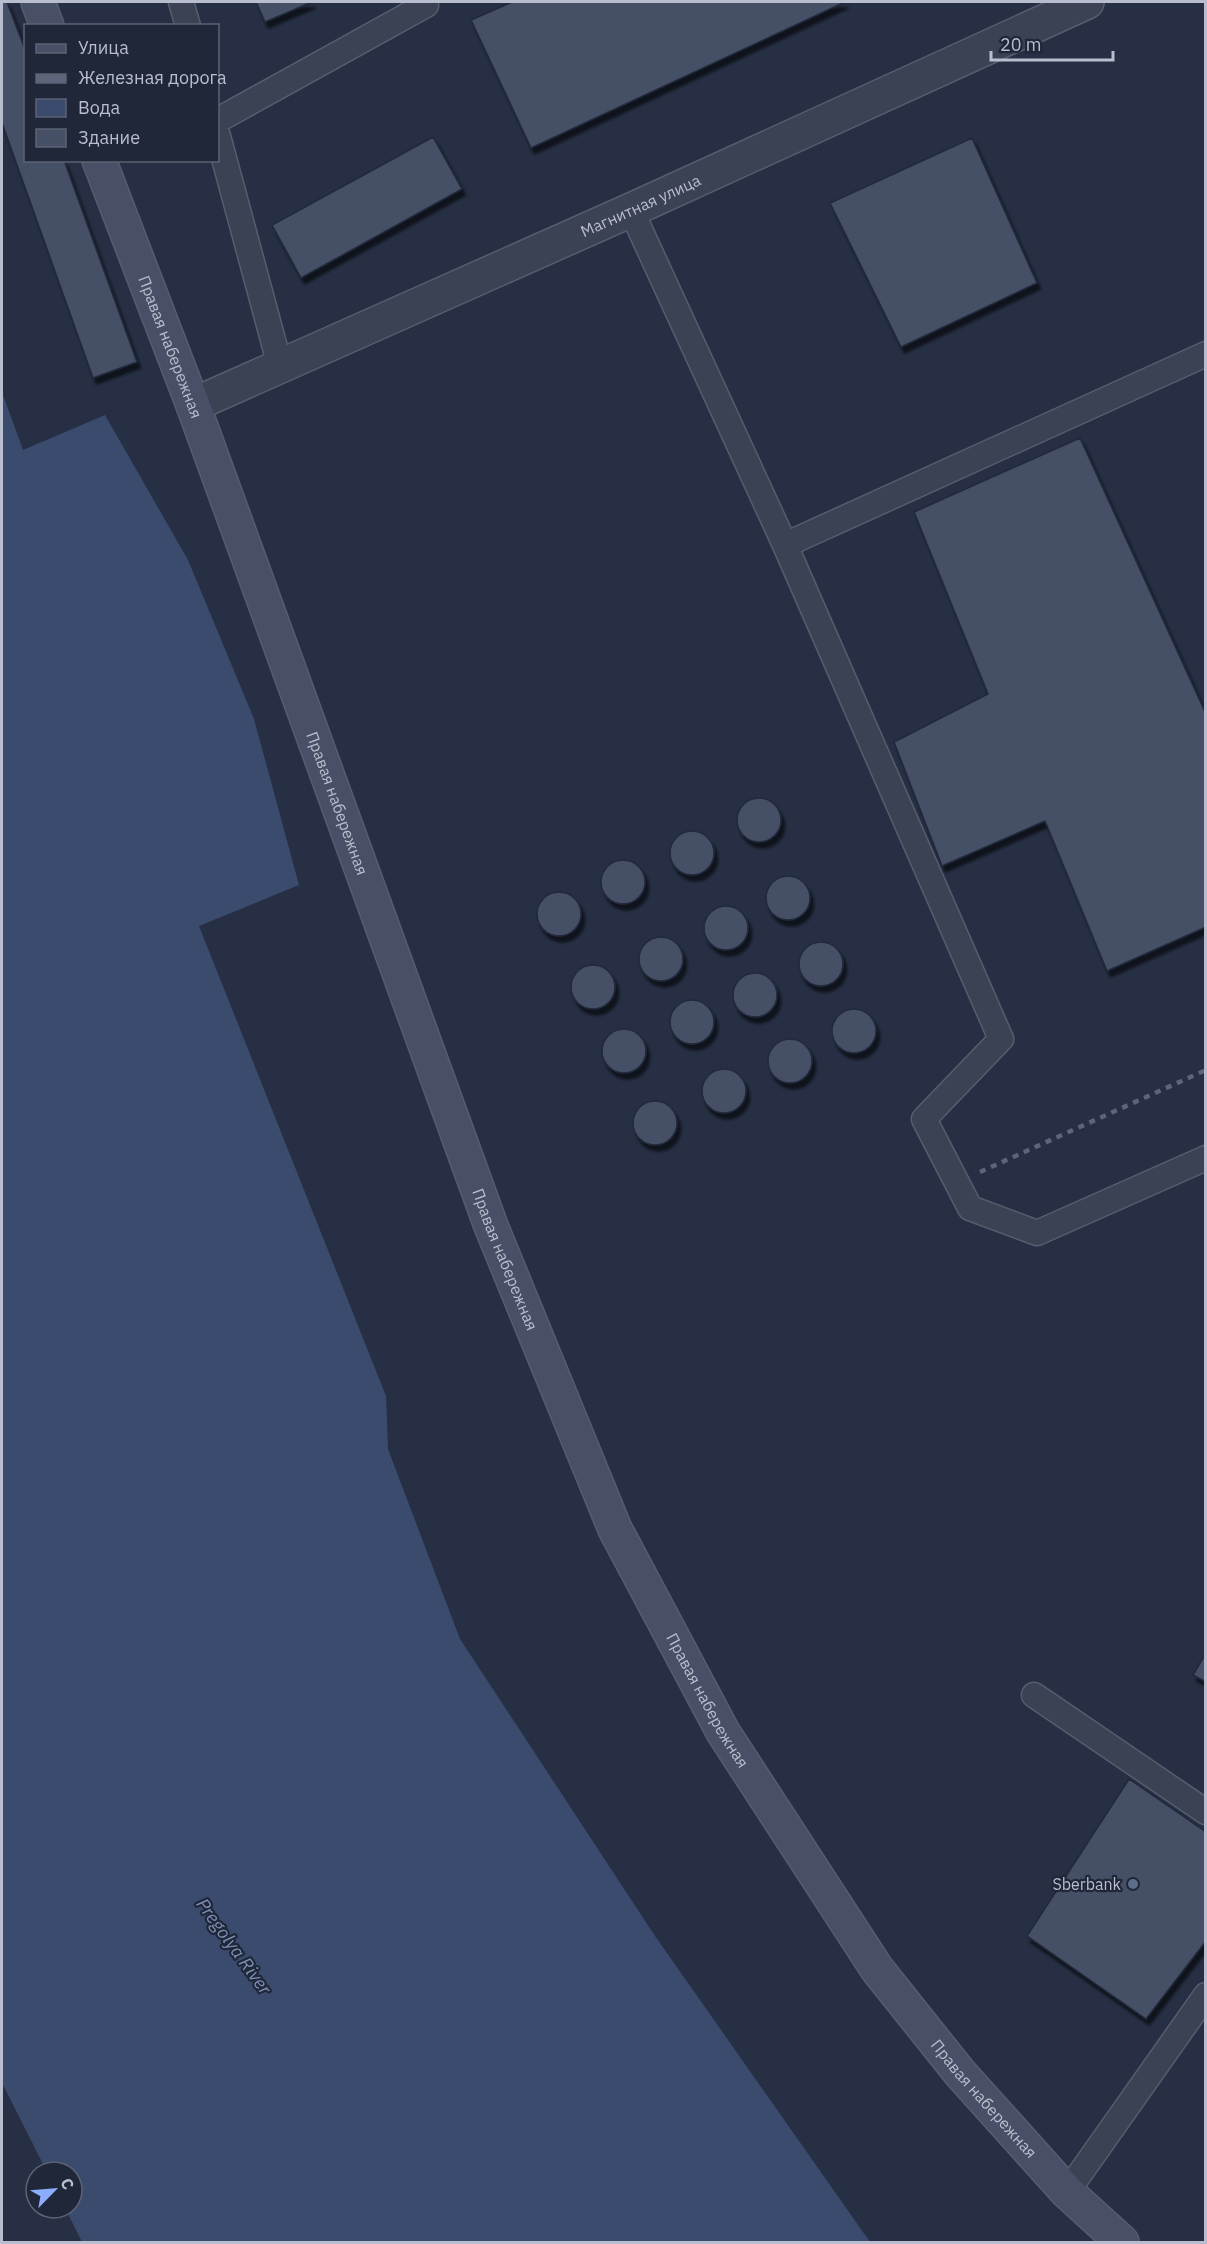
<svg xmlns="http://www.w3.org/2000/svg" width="1207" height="2244" font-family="'IBM Plex Sans',sans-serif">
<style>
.water{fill:#3b4b6d}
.building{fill:#454f66;stroke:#21293b;stroke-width:1.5;filter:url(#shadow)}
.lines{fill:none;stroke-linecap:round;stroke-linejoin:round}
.service-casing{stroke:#565d6e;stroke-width:27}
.minor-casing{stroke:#565d6e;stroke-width:36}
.secondary-casing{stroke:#565d6e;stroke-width:36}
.service{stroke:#3b4254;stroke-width:24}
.minor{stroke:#3b4254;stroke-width:33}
.secondary{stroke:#485067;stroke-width:33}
.rail{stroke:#5d657b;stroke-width:4.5;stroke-dasharray:6 6;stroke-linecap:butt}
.service-dot{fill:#5c6f8a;stroke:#1f2739;stroke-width:2}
.labels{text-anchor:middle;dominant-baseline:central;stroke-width:4.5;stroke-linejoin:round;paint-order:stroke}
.street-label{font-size:16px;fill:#b8becd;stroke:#1f2739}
.poi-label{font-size:16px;fill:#b8becd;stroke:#1f2739;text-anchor:end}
.water-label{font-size:18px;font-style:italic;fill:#7e8fb5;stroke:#1f2739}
</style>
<defs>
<filter id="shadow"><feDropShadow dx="3.5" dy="6" stdDeviation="1.5" flood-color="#0009"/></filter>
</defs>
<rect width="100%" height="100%" fill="#262f44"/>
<path class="water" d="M2 392 23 450 105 415 188 560 254 719 299 885 199 926 386 1396 388 1449 460 1639 655 1936 870 2242H82L65 2208H72V2172H47L2 2083Z"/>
<path class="building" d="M2 2H7L26 52V160H64L137 362 93 378 2 123Z
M256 2H312L265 22Z
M512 2H845L531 148 471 20Z
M433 137 462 189 301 278 272 225Z
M972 138 1037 283 901 347 830 203Z
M1080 438 1206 714V927L1107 971 1045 821 942 866 894 742 988 694 914 512Z
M737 820a22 22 0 1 1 44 0a22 22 0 1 1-44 0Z
M670 853a22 22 0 1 1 44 0a22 22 0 1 1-44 0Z
M601 882a22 22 0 1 1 44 0a22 22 0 1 1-44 0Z
M766 898a22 22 0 1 1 44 0a22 22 0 1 1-44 0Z
M537 914a22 22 0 1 1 44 0a22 22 0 1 1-44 0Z
M704 928a22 22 0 1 1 44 0a22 22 0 1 1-44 0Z
M639 959a22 22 0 1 1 44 0a22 22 0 1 1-44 0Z
M799 964a22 22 0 1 1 44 0a22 22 0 1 1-44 0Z
M571 987a22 22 0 1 1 44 0a22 22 0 1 1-44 0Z
M733 995a22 22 0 1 1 44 0a22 22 0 1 1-44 0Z
M670 1022a22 22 0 1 1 44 0a22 22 0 1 1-44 0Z
M832 1031a22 22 0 1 1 44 0a22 22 0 1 1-44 0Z
M602 1051a22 22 0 1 1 44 0a22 22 0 1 1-44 0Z
M768 1061a22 22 0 1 1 44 0a22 22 0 1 1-44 0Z
M702 1091a22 22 0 1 1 44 0a22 22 0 1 1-44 0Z
M633 1123a22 22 0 1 1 44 0a22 22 0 1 1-44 0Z
M1206 1653V1682L1193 1675Z
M1129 1779 1206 1832V1941L1146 2019 1027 1936Z"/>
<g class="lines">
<defs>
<path id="service" d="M181 2 188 26
M218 120 426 5
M218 136 280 366
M631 210 785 545 1206 354
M785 545 1001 1039 924 1119 970 1208 1037 1233 1206 1158
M1034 1695 1206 1812
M1067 2192 1206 1995"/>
<g id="minor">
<path id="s1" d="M193 405 631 210 1087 2"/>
</g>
<g id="secondary">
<path d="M38 2 47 26"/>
<path id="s2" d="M99 160 193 405 491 1226 615 1529 723 1732 877 1969 960 2073 1067 2192 1122 2242"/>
</g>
</defs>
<use href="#service" class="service-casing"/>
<use href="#minor" class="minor-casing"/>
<use href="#secondary" class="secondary-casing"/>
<use href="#service" class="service"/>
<use href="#minor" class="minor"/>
<use href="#secondary" class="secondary"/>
<path class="rail" d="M980 1172 1206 1070"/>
</g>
<circle class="service-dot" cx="1133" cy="1884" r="6"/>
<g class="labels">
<g class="street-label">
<text stroke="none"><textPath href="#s1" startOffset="490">Магнитная улица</textPath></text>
<text stroke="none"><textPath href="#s2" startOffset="200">Правая набережная</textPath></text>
<text stroke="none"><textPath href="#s2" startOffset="686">Правая набережная</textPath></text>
<text stroke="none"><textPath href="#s2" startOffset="1172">Правая набережная</textPath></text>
<text stroke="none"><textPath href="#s2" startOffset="1658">Правая набережная</textPath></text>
<text stroke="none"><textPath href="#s2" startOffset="2144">Правая набережная</textPath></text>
</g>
<g class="poi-label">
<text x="1121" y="1884">Sberbank</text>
</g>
<g class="water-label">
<text transform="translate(234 1946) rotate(54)">Pregolya River</text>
</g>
</g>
<rect width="1207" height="2244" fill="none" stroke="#b8becd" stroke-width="6"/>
<rect x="24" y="24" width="195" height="138" fill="#1f2739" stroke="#5c6374" stroke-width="1.5"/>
<rect x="36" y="44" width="30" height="9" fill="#485067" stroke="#5c6374" stroke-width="1.5"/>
<text x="78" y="54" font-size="18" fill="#b8becd">Улица</text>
<rect x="36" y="74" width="30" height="9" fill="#5d657b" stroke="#5c6374" stroke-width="1.5"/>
<text x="78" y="84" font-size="18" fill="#b8becd">Железная дорога</text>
<rect x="36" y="99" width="30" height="18" fill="#3b4b6d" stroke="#5c6374" stroke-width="1.5"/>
<text x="78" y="114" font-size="18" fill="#b8becd">Вода</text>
<rect x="36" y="129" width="30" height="18" fill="#454f66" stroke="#5c6374" stroke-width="1.5"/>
<text x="78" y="144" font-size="18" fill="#b8becd">Здание</text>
<g transform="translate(54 2190) rotate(65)"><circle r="28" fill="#1f2739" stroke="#5c6374" stroke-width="1.5"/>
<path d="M0-4.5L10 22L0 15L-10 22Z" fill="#8eacfc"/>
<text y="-9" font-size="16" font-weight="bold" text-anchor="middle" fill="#b8becd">С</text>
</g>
<path d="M991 51v9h122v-9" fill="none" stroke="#b8becd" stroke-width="3"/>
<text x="1000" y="51" font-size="18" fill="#b8becd" stroke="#1f2739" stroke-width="4.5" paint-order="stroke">20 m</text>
</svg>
